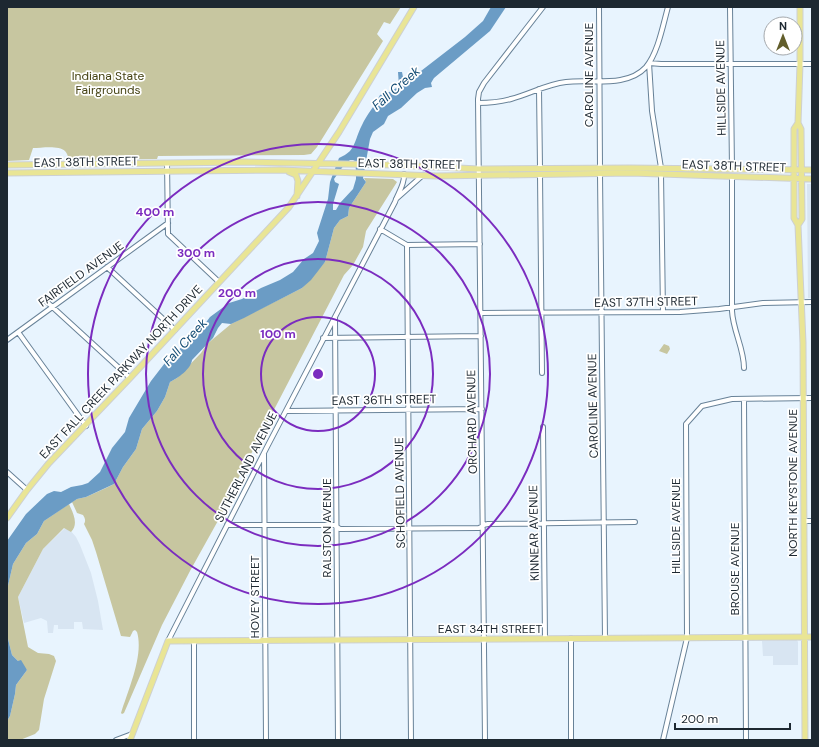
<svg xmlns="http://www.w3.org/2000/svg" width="819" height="747" font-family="'DM Sans',sans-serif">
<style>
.built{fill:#d8e5f2}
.green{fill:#c7c6a0}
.water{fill:#6b9cc5;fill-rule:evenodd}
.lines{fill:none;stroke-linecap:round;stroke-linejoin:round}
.minor-casing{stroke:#688298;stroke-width:6}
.major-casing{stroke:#cdd0d2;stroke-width:7}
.minor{stroke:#fff;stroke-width:4}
.major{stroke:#e9e595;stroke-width:5}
.ring{fill:none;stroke:#7b2cbf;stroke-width:2}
.labels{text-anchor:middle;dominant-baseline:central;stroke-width:3.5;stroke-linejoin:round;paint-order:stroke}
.street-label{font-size:12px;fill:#1d2831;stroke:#fff}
.park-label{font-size:12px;fill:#454213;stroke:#fff}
.water-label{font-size:13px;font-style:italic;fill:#134c74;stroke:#fff}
.centre{fill:#7b2cbf;stroke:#fff;stroke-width:2}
.ring-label{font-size:12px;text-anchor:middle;font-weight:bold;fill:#7b2cbf;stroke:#fff;stroke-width:3.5;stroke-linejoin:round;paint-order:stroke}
</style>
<rect width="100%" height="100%" fill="#e8f4fe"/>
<path class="built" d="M807 184H812V298H808Z
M65 528 70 530 76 537 80 545 91 573 98 601 103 630 83 629 82 622H74V629H58V625H54L53 633H48L47 621 41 618 24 623 18 597 43 549Z
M797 640 798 642V665H773V656H763L762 641Z"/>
<path class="green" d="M7 7H401L390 24 384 22 377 34 383 41 317 147 311 154 304 155 158 156 157 159 70 160C68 157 67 153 65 151 59 145 41 148 33 148L29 160 7 161Z
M364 178 393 179 397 182 366 231 363 247 353 265 344 275 237 481V485L229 501 190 571 162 625 124 713 122 714 121 713C128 690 144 655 137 632L135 630 133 631 130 637 121 636 96 552 92 540 84 524C86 521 85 518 83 515L77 513 72 502 77 499 86 497 106 488 114 484 123 467 136 449 142 429 157 411 165 397 170 382 177 378 201 353 207 344 231 324 302 288 325 262 334 228 340 220 348 216 349 208 366 182Z
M664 344 669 346 670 349 667 354 659 351Z
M69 504C73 513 79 524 71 532L64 528 43 549 18 597 28 647 38 653 49 654 54 656 56 661 44 699 39 730 35 734 20 740H7V721L10 716 15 694 16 685 27 670 12 655 7 635V590L13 564 26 543 37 534 44 521Z"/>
<path class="water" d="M491 7H506L490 31 434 78 431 83 432 87 425 88 417 93 401 108 388 116 384 124 373 132 370 139 363 178 366 182 349 208 348 216 340 220 334 228 325 262 311 280 302 288 244 318 231 324 222 323 218 328 213 338 192 360C191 369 178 378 170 382L165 397 157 411 142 429 136 449 123 467 114 484 86 497 77 499 44 521 37 534 26 543 13 564 7 590V541L26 514 47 494 54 491 61 492 71 487 82 485 88 483 100 472 112 448 125 432 129 418 151 381 168 359 199 332 210 317 229 303 242 299 261 288 280 280 293 272 304 259 313 253 319 241 317 233 328 199 330 182 339 158C343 156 347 154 350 151 356 144 357 134 362 125 367 114 375 106 380 95L392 91 399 86 398 72H402L404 82 408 81 465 37 483 21ZM350 160H353L355 161 356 171V179L353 189 340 203 336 210H333V204L339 184 335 182 334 179 344 165Z
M7 635 12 655 18 661 21 660 27 670 16 685 15 694 10 716 7 721Z"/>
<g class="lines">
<defs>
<path id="minor" d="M599 7 600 168
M730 7 732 169
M539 89 540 168
M478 103C489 103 500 102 511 99 530 94 547 84 566 82 591 79 627 88 646 67 658 53 663 25 668 7
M167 163 168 234 219 282
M661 168 652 111 649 63 661 64H812
M540 174 542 373
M600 174 605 638
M661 174 663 312
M732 176V311C733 331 744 348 744 368
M396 199 423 175
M380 229 407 245 480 244
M407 245 411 740
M107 267 175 330
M47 302 130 378
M481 313 680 312 719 309 763 303 812 302
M335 318 338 740
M18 332 86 426
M323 338 481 336
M7 340 168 223
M744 399 746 740
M286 411 482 409
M543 427 545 639
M264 454 266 740
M7 472 27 490
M804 521H812
M227 525H334L340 529 479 528 483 526
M483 525 488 524 635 522
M168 641 267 447 395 202C398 193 405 184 404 174
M116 740 132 734
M194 740V641
M485 740 478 99 479 92 484 83 543 7
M571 740V638
M663 740 687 638 686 424 702 406 732 399 812 398"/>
<path id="major" d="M798 123 794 129V218L798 225 803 343 805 740
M7 165 245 162 395 165 479 169 630 168 812 170
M289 172 296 175 298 181 297 196
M7 173 280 170 436 176 631 173 812 179
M798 225 802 219 801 129 798 123 800 64V7
M7 518 27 490 49 463 130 378 289 207 339 132 414 7
M130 740 168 641 812 637"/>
</defs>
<use href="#minor" class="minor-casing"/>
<use href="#major" class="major-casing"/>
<use href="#minor" class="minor"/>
<use href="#major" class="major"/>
</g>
<g class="ring">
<circle cx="318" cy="374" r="57"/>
<circle cx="318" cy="374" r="115"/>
<circle cx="318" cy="374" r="172"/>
<circle cx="318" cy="374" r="230"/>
</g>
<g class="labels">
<g class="street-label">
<text transform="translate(589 75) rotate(-90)">CAROLINE AVENUE</text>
<text transform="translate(721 88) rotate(-91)">HILLSIDE AVENUE</text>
<text transform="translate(86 162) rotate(-1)">EAST 38TH STREET</text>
<text transform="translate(410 164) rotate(1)">EAST 38TH STREET</text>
<text transform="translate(734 166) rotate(2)">EAST 38TH STREET</text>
<text transform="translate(81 274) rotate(-36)">FAIRFIELD AVENUE</text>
<text transform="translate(646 302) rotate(-1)">EAST 37TH STREET</text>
<text transform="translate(121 372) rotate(-47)">EAST FALL CREEK PARKWAY NORTH DRIVE</text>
<text transform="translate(384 400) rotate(-1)">EAST 36TH STREET</text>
<text transform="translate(593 406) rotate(-91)">CAROLINE AVENUE</text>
<text transform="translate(472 422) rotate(-91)">ORCHARD AVENUE</text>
<text transform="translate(246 467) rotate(-63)">SUTHERLAND AVENUE</text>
<text transform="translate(793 483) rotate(-90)">NORTH KEYSTONE AVENUE</text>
<text transform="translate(400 493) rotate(-91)">SCHOFIELD AVENUE</text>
<text transform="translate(676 526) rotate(-90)">HILLSIDE AVENUE</text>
<text transform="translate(327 528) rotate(-90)">RALSTON AVENUE</text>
<text transform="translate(534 533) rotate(-91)">KINNEAR AVENUE</text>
<text transform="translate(735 569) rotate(-90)">BROUSE AVENUE</text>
<text transform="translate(255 597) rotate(-90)">HOVEY STREET</text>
<text x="490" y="629">EAST 34TH STREET</text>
</g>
<g class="park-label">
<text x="108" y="76">Indiana State<tspan x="108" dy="14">Fairgrounds</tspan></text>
</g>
<g class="water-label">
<text transform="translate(396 88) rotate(-41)">Fall Creek</text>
<text transform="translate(185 342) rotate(-48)">Fall Creek</text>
</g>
</g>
<circle cx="318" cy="374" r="6" class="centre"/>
<g class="ring-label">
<text x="155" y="216">400 m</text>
<text x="196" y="257">300 m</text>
<text x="237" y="297">200 m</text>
<text x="278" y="338">100 m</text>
</g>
<rect width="819" height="747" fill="none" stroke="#1d2831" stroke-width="16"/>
<g transform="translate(783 36)"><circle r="19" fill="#ffffff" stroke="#a5a9ad"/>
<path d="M0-3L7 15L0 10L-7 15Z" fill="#625e2b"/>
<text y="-6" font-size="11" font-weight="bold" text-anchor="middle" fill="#1d2831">N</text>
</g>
<path d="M675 723v6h115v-6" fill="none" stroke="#1d2831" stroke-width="2"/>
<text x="681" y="723" font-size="12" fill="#1d2831" stroke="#ffffff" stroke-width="3" paint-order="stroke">200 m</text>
</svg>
